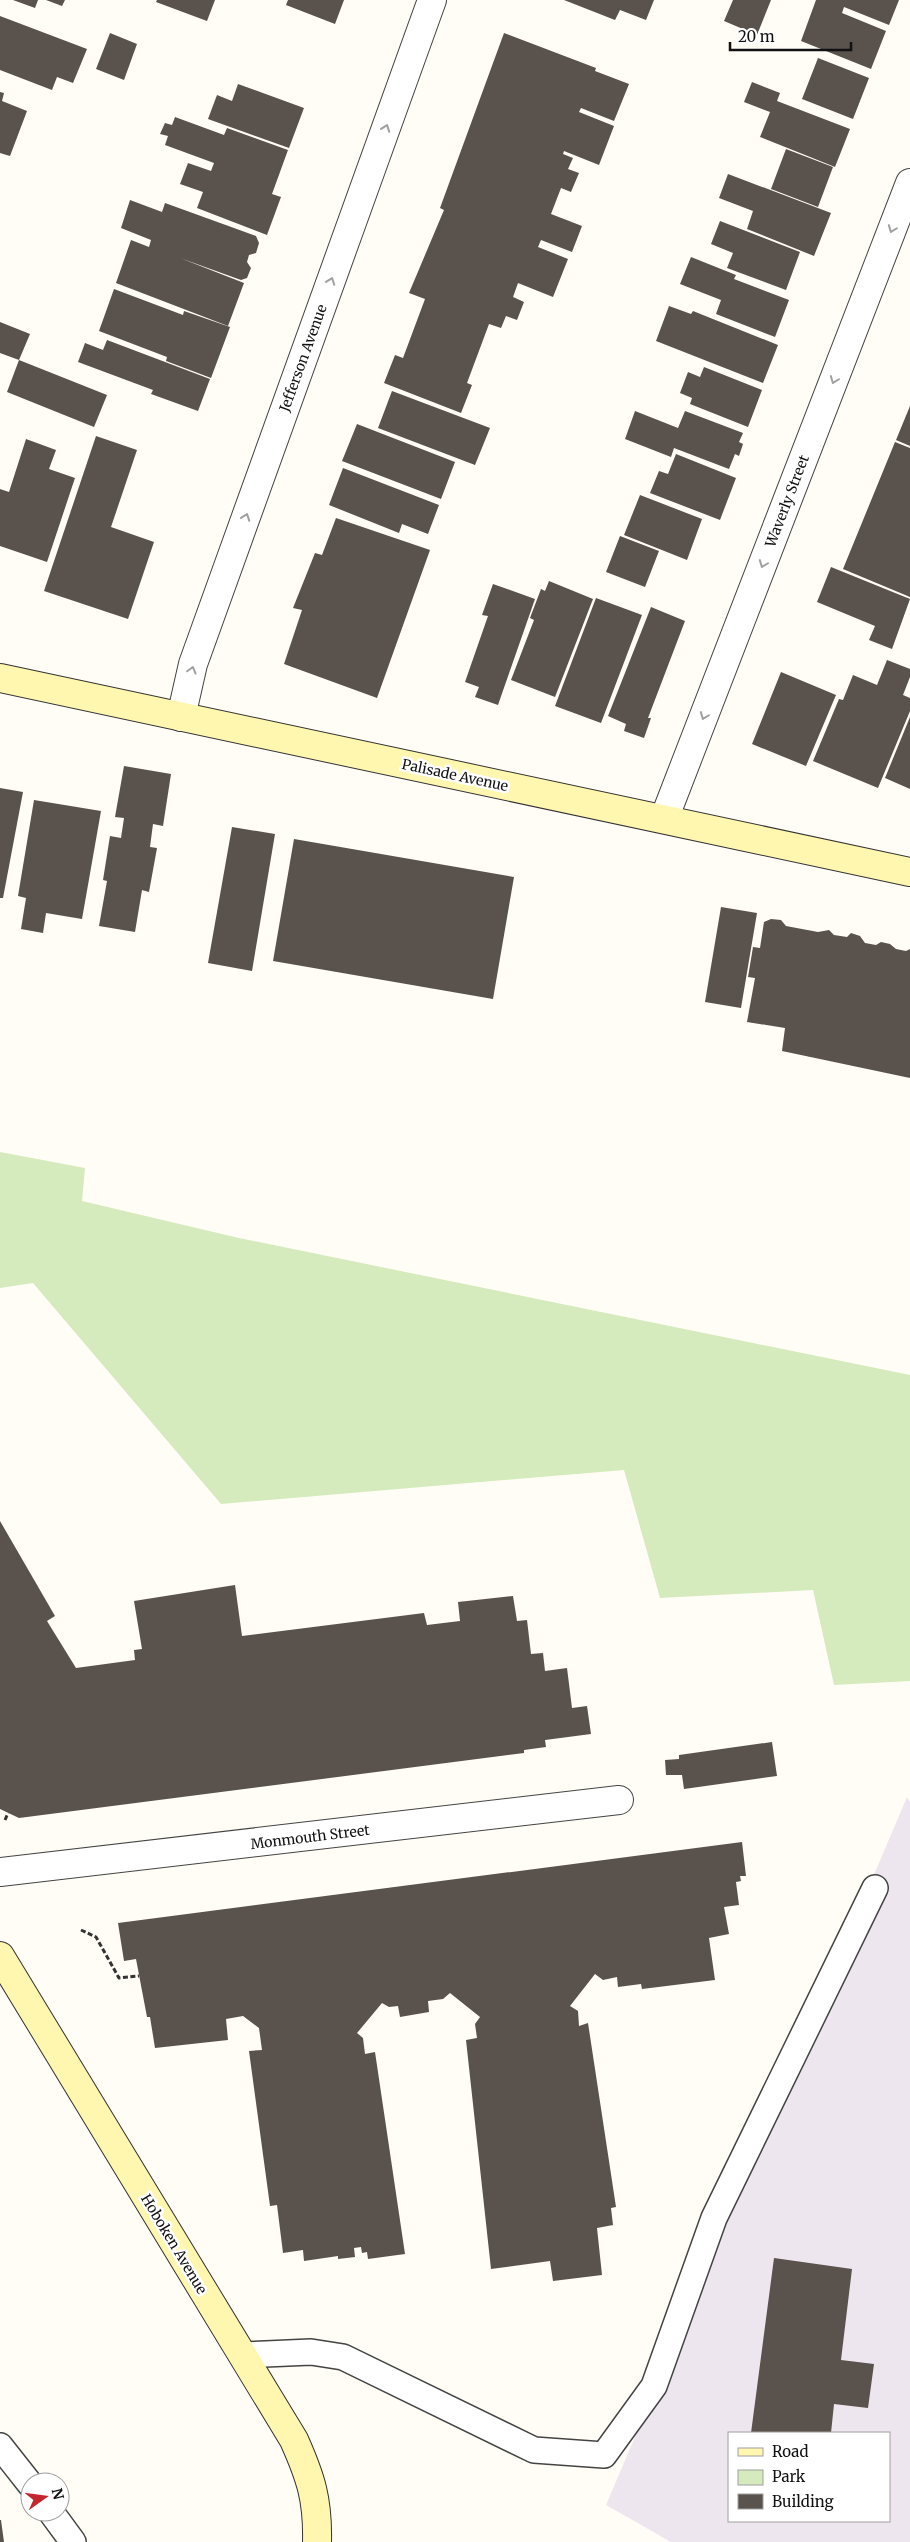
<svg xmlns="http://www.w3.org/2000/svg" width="910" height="2542" font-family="Merriweather,serif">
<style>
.industrial{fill:#eee6ef;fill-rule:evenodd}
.green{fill:#d5ebbd}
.building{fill:#5a524d}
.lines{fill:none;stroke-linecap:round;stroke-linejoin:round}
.lane-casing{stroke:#444;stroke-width:28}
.street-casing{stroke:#444;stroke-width:30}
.secondary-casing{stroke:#333;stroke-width:30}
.path{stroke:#333;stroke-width:3;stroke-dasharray:5 2.5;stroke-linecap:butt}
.lane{stroke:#fff;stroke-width:25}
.street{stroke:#fff;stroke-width:28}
.secondary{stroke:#fff6b0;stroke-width:28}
.oneway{stroke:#a0a0a0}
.labels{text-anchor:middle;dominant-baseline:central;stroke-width:5;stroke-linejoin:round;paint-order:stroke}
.street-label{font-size:14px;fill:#111;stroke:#fff}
</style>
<rect width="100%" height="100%" fill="#fffdf5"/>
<path class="industrial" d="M907 1797 910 1802V2542H671L606 2505ZM729 2433H889V2521H729Z"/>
<path class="green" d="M0 1152 85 1168 82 1201 239 1238 910 1375V1681L834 1685 813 1590 660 1598 624 1470 221 1504 33 1283 0 1288Z"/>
<path class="building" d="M13 0H38L35 8Z
M46 0H65L62 6Z
M157 0H215L207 21 156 2Z
M288 0H344L335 24 286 5Z
M564 0H654L646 20 620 10 615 20Z
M733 0H771L757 35 724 21Z
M816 0H899L889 25 844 7 842 13 886 31 871 69 801 41Z
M0 16 87 49 73 83 57 77 52 90 0 70Z
M110 33 137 44 124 80 96 69Z
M504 33 596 68 595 71 629 84 614 121 581 108 579 112 614 126 599 165 564 151 563 154 573 158 568 169 579 173 571 192 561 188 551 214 582 226 572 252 541 240 538 247 568 259 553 297 518 283 513 297 524 302 517 320 506 316 501 328 489 324 467 383 472 385 461 413 384 383 395 355 403 358 425 299 409 293 444 210 440 208Z
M818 58 869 78 853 119 802 99Z
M752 82 780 93 777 101 850 129 835 167 760 137 770 112 744 102Z
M238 84 304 108 289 148 208 119 217 95 232 101Z
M0 92 4 93 2 101 27 111 10 156 0 153Z
M175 117 224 135 227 128 288 150 272 194 281 197 267 235 197 208 203 192 180 184 188 163 211 171 214 163 165 145 168 136 160 134 165 123 172 125Z
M786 149 833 167 818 207 771 189Z
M728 174 831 213 814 256 747 229 753 211 719 198Z
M130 200 162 212 165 203 256 236 259 243 256 253 249 255 247 262 251 268 247 278 241 280 180 258 244 283 228 326 116 283 131 240 149 247 151 240 121 228Z
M720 221 800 252 786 290 727 268 733 253 711 244Z
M691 257 736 275 734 279 789 300 775 337 716 314 721 300 680 284Z
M114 289 183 315 184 311 230 327 211 378 166 361 167 357 99 331Z
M669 306 691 314 693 311 778 345 763 383 656 341Z
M0 322 30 334 19 360 0 353Z
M107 340 210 379 198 411 151 394 153 390 78 362 85 343 103 350Z
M19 360 107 395 94 427 7 392Z
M704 367 762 390 748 427 690 404 692 398 680 393 688 372 700 377Z
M392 391 490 428 475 465 378 428Z
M910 406V446L896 440Z
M635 411 678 428 685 411 743 433 739 442 743 444 739 456 735 454 729 469 674 448 671 457 625 439Z
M357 424 455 462 441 499 342 461Z
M96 436 137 450 111 527 154 542 128 619 44 591Z
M26 439 56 450 49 469 75 478 47 562 0 546V489L9 492Z
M895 442 910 448V597L843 569Z
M676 454 736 478 720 520 650 493 659 471 668 474Z
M343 468 439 505 428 534 402 524 399 533 329 505Z
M640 495 702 519 687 560 624 535Z
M336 518 430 550 377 698 284 664 302 610 293 608 315 553 322 555Z
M620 536 659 551 645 587 606 572Z
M831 567 910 599 892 649 869 640 875 626 817 602Z
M549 581 593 599 555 697 511 680 534 620 530 618 541 589 545 591Z
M493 584 535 599 498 705 475 697 479 687 465 682 488 616 482 615Z
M596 598 642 615 601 723 555 706Z
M651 607 685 621 648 718H651L644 738 624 731 626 724 608 716Z
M887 660 910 669V677L903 695 910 698V711L878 788 813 761 839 699 843 700 853 675 877 685Z
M781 672 836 695 806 766 752 744Z
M910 717V789L885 778Z
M124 766 171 774 163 826 153 824 150 847 157 848 149 892 142 890 135 932 99 926 107 881 103 880 110 836 121 838 124 818 115 817Z
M0 788 23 792 3 898H0Z
M34 800 101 811 82 919 46 913 43 933 21 929 26 898 18 896Z
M232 827 275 834 252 971 208 963Z
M294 839 514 877 493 999 273 961Z
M721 907 757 913 741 1008 705 1002Z
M771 919 781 920 786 926 818 932 829 930 834 935 847 937 851 933 860 936 865 943 876 945 881 942 890 944 896 949 906 951 910 949V1078L782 1051 785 1028 747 1022 755 978 748 977 753 947 760 948 764 922Z
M0 1521 55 1616 47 1621 76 1668 135 1660 134 1650 142 1649 134 1601 235 1585 242 1636 424 1613 427 1625 460 1621 458 1602 513 1596 517 1621 527 1620 531 1654 543 1653 545 1671 567 1668 572 1708 587 1706 591 1734 545 1740 546 1747 524 1750V1753L19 1818 0 1809Z
M772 1742 777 1776 684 1789 682 1775H666L665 1760 679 1759V1755Z
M742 1842 746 1876H740L741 1881 736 1882 739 1905 724 1907 729 1934 709 1938 715 1980 642 1989 641 1984 618 1987 617 1977 603 1980 595 1974 570 2006 578 2011 579 2026 588 2023 616 2207 611 2208 613 2225 597 2228 602 2275 553 2281 550 2261 491 2269 466 2040 477 2038 475 2024 480 2017 450 1993 443 1999 428 2001 429 2012 400 2017 398 2006 389 2007 382 2003 357 2033 363 2038 365 2054 375 2052 405 2254 368 2259 367 2252 362 2253 361 2247 354 2248 355 2257 338 2259V2256L304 2261 303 2250 283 2253 277 2205 270 2206 249 2051 262 2050 259 2028 243 2016 226 2019 228 2040 155 2048 150 2017H147L136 1959 124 1961 118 1923Z
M774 2258 852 2269 841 2360 874 2364 868 2408 834 2404 831 2433H751Z
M0 2520H1L4 2542H0Z"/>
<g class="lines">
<defs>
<path id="lane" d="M242 2355 311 2352 343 2357 534 2450 604 2455 654 2386 714 2218 875 1888
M0 2446 30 2484
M51 2512 73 2542"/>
<path id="street" d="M181 717 193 664 432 0
M664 819 910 183
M0 1872 619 1800"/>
<path id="secondary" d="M0 678 910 872
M0 1956 294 2440C311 2478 318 2500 317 2542"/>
</defs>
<use href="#lane" class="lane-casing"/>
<use href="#street" class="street-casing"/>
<use href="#secondary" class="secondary-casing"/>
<path class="path" d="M5 1820 8 1813
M81 1930 96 1937 119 1978 139 1976"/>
<use href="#lane" class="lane"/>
<use href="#street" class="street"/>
<use href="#secondary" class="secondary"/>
</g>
<defs><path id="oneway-chevron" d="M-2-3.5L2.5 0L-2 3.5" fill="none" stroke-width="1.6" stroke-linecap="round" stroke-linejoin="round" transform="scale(1.25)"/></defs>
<g class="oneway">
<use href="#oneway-chevron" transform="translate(386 128) rotate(-70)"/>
<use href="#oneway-chevron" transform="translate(892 229) rotate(111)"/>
<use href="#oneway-chevron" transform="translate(331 281) rotate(-70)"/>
<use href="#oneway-chevron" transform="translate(834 380) rotate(111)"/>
<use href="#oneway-chevron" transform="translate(246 517) rotate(-70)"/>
<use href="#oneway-chevron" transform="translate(763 564) rotate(111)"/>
<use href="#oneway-chevron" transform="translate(192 670) rotate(-75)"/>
<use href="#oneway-chevron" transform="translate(704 716) rotate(111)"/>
</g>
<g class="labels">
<g class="street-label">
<text transform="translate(303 358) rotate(-70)">Jefferson Avenue</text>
<text transform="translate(787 501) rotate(-69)">Waverly Street</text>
<text transform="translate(455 775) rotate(12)">Palisade Avenue</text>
<text transform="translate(310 1837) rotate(-7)">Monmouth Street</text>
<text transform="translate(174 2244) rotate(59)">Hoboken Avenue</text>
</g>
</g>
<rect x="728" y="2432" width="162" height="90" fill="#ffffff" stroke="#a0a0a0"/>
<rect x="738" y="2448" width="25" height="8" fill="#fff6b0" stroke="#a0a0a0"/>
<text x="772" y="2457" font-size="15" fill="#111111">Road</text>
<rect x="738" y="2470" width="25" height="15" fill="#d5ebbd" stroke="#a0a0a0"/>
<text x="772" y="2482" font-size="15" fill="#111111">Park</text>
<rect x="738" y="2494" width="25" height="15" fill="#5a524d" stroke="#a0a0a0"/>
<text x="772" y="2507" font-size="15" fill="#111111">Building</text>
<g transform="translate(45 2497) rotate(76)"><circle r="24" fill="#ffffff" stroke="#a0a0a0"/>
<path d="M0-4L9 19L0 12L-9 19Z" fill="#c4262e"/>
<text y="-8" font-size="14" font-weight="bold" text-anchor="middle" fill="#111111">N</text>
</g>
<path d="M730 42v8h121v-8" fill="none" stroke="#111111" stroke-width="2.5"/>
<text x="738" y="42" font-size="15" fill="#111111" stroke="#ffffff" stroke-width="4" paint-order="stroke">20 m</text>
</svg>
